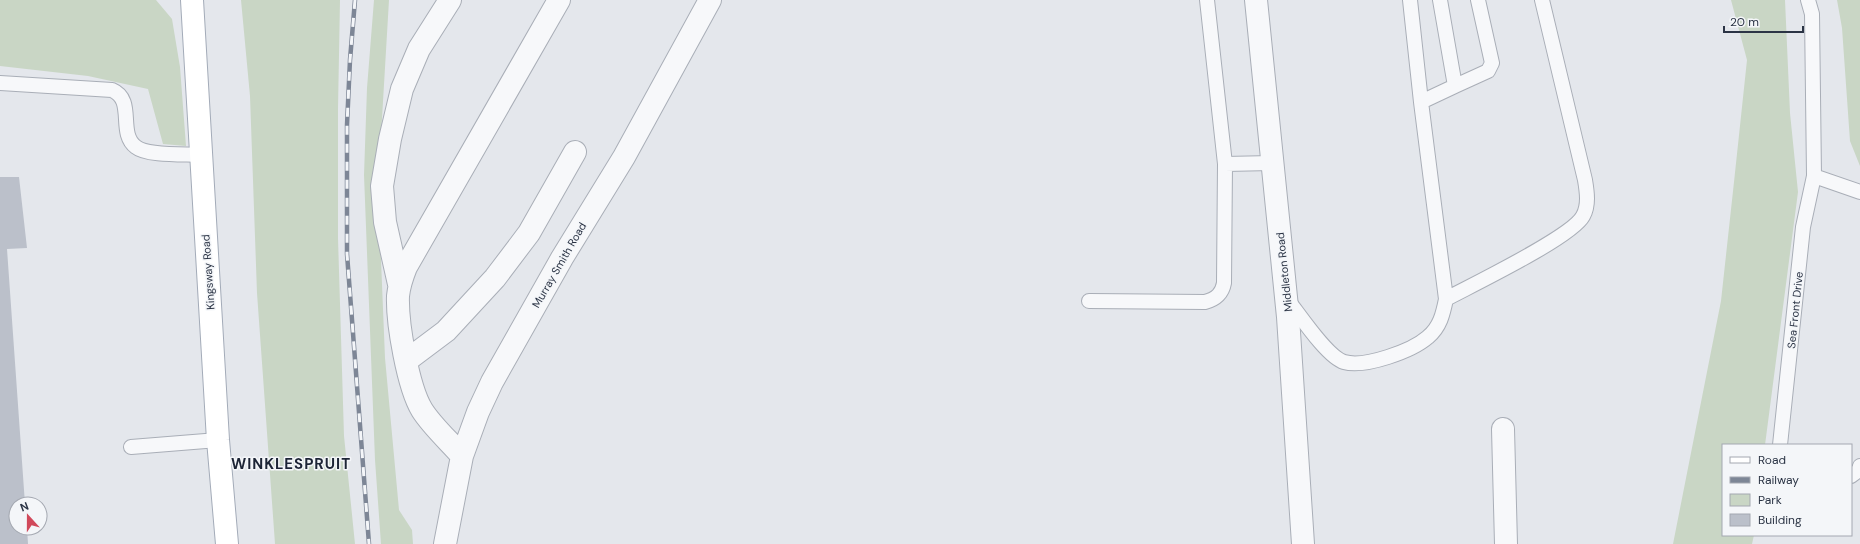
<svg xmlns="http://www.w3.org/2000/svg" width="1860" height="544" font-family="'DM Sans',sans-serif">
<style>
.green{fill:#c9d6c5}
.building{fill:#bbc0ca}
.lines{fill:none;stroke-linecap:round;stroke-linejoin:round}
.lane-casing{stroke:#a9aeb7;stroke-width:16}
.street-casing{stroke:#a9aeb7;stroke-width:24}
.primary-casing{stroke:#a3abb8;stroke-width:24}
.lane{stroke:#f7f8fa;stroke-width:14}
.street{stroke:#f7f8fa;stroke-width:22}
.primary{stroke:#fff;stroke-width:22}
.rail-casing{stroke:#7d8696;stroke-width:4.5}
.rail{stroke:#f4f6f9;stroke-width:3;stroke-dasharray:9;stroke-linecap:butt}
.labels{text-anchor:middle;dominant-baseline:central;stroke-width:3;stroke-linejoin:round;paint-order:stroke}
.street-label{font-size:11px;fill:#2b3445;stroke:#f4f6f9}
.district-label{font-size:15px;font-weight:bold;letter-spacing:1px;fill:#1d2536;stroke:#f4f6f9}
</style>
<rect width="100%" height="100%" fill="#e4e7ec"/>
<path class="green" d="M0 0H156L172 19 180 67 186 146 163 144 148 89 88 76 0 66Z
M241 0H340L338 109V238L344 436 355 544H275L257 293 250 96Z
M374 0H389L378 186 385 358 399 510 412 530 413 544H381L375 460 364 175 367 88Z
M1731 0H1785L1790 113 1798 192 1765 445H1723V535H1754L1752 544H1673L1721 301 1734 182 1747 60Z
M1837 0H1860V166L1850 141 1842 28Z"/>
<path class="building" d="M0 177H19L27 248 7 249 25 504H16V528H27L28 544H0Z"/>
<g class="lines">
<defs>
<path id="lane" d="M1207 0 1225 164
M1440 0 1455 86 1488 71 1492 63 1478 0
M0 83 112 90C136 100 117 133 136 147 147 156 185 154 200 155
M1421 102 1455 86
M1814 176 1860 192
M1287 299C1299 314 1327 357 1344 362 1365 368 1412 351 1428 337 1440 327 1443 314 1446 299L1421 102 1410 0
M1446 299C1472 285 1572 237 1583 216 1589 205 1587 192 1585 180L1542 0
M1089 301 1205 302C1216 299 1222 294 1224 283L1225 164 1273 163
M1780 445 1803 227 1814 176 1812 14 1808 0
M131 447 218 440
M1851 476 1859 470 1860 466"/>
<path id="street" d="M1256 0 1288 317 1303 544
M399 284 385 222 382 186 390 139 402 89 419 49 450 0
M406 361 446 331 495 278 529 233 575 152
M1503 429 1506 544
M462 456C449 441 432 426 422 410 408 387 397 323 398 296 399 286 402 277 406 267L559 0
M445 544 462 456 478 412 492 382 562 258 624 157 710 0"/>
<path id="primary" d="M192 0 218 440 227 544"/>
</defs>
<use href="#lane" class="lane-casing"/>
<use href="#street" class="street-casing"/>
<use href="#primary" class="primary-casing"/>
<use href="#lane" class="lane"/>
<use href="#street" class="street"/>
<use href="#primary" class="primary"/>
<defs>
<path id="rail" d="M355 0 350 60 347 125V254L369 544"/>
</defs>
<use href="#rail" class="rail-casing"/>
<use href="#rail" class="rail"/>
</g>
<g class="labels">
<g class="street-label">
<text transform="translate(559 265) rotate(-60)">Murray Smith Road</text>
<text transform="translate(208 272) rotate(-94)">Kingsway Road</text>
<text transform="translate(1284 272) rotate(-96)">Middleton Road</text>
<text transform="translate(1795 310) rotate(-84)">Sea Front Drive</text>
</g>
<g class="district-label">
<text x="291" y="464">WINKLESPRUIT</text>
</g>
</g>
<rect x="1722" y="444" width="130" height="92" fill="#f4f6f9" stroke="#a4a8b1"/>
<rect x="1730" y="457" width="20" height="6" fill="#ffffff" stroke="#a4a8b1"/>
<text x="1758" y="464" font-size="12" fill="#2b3445">Road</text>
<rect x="1730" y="477" width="20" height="6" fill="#7d8696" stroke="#a4a8b1"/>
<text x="1758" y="484" font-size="12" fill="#2b3445">Railway</text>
<rect x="1730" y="494" width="20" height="12" fill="#c9d6c5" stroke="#a4a8b1"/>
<text x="1758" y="504" font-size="12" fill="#2b3445">Park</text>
<rect x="1730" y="514" width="20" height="12" fill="#bbc0ca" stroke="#a4a8b1"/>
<text x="1758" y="524" font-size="12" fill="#2b3445">Building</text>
<g transform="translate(28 516) rotate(339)"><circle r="19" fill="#f4f6f9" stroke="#a4a8b1"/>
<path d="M0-3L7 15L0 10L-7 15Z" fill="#d1495b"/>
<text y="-6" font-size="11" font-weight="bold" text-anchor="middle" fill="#2b3445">N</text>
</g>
<path d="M1724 26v6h79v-6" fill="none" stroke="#2b3445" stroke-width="2"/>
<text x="1730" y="26" font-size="12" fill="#2b3445" stroke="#f4f6f9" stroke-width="3" paint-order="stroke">20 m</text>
</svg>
